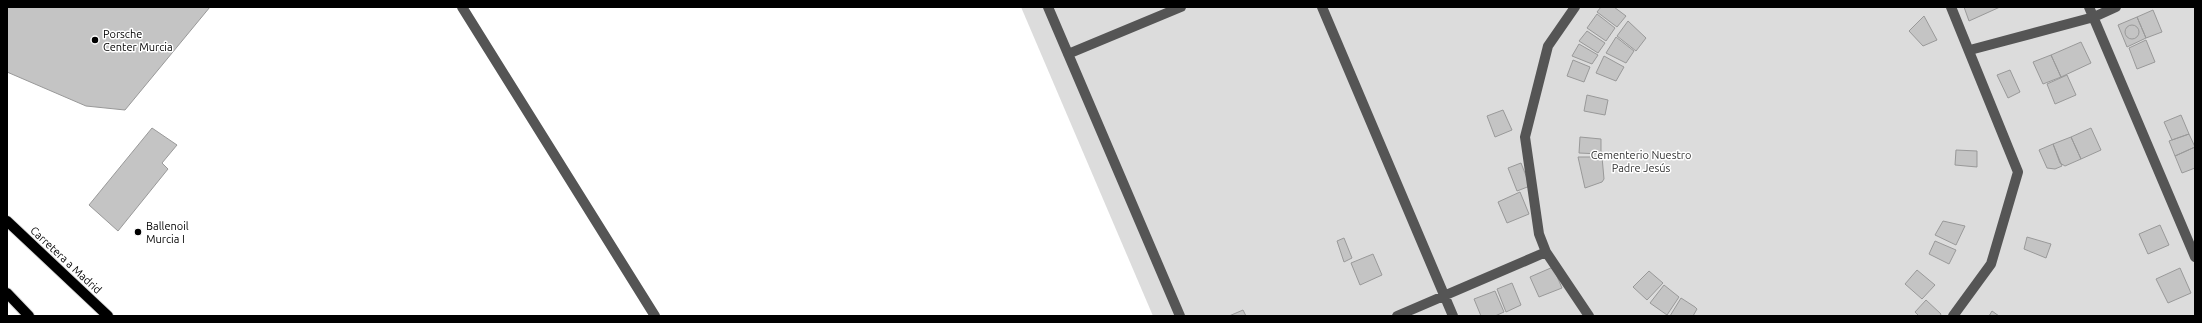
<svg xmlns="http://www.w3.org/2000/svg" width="2202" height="323" font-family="Ubuntu,sans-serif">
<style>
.green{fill:#dcdcdc}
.building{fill:#c4c4c4;stroke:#999}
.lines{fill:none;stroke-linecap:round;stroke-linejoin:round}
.major-casing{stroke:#dbdbdb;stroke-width:12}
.minor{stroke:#555;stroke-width:10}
.major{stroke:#000;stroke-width:10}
.poi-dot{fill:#000;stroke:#fff;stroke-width:1.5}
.labels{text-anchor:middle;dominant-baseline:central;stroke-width:3;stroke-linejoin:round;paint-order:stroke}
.poi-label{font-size:11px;fill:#000;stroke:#fff;text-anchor:start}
.park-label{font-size:11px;fill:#333;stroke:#fff}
.street-label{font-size:11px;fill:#000;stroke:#fff}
</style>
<rect width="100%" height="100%" fill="#fff"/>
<path class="green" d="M1021 7H2195V316H1153Z"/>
<path class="building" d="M7 7H210L125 110 86 106 7 72Z
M1601 7H1614L1626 16 1617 27 1597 12Z
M1964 7H2000L1969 21Z
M2153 10 2162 32 2146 38 2137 17Z
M1597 14 1615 28 1606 41 1587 28Z
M1924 16 1937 40 1923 46 1909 31Z
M2137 17 2146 38 2127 47 2118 25Z
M1628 21 1646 38 1636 51 1617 36Z
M2125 32a7 7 0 1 1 14 0a7 7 0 1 1-14 0Z
M1587 31 1605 43 1598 53 1579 41Z
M1616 37 1634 51 1626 63 1606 53Z
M2146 40 2155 62 2137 69 2129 48Z
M2081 42 2091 63 2061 77 2051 55Z
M1579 44 1598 55 1592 64 1572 56Z
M2051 55 2061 77 2043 84 2033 62Z
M1604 56 1624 67 1616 81 1596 73Z
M1573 60 1590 67 1584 82 1567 76Z
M2010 70 2020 92 2008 98 1997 75Z
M2067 75 2076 95 2055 104 2047 84Z
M1587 95 1608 100 1605 115 1584 111Z
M1503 110 1512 130 1495 137 1487 116Z
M2181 115 2189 134 2172 140 2164 122Z
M152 128 177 145 162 163 168 169 118 231 89 205Z
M2091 128 2101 150 2081 159 2071 137Z
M2189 134 2195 147 2175 156 2169 141Z
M1580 137 1601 139V154L1579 153Z
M2071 137 2081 159 2065 166 2060 163 2053 144Z
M2053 144 2062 166 2055 169 2047 168 2039 150Z
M2195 147V168L2182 173 2175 156Z
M1956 150 1977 151V167L1955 165Z
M1578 157H1602L1604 179 1602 182 1585 188Z
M1521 163 1530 186 1517 191 1508 168Z
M1520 192 1529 214 1507 223 1498 202Z
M1943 221 1965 226 1956 245 1935 235Z
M2160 225 2169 245 2148 254 2139 234Z
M2027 237 2051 244 2046 258 2024 249Z
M1344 238 1352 258 1344 262 1337 241Z
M1935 241 1956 250 1949 264 1929 254Z
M1373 254 1382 275 1360 285 1351 263Z
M1553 267 1562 288 1539 297 1530 277Z
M2180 268 2191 293 2168 303 2156 279Z
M1917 270 1935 285 1922 299 1905 284Z
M1649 271 1663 283 1647 300 1633 287Z
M1512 283 1521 305 1506 312 1497 289Z
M1664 285 1679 297 1667 315 1650 303Z
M1495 291 1504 312 1495 316H1481L1474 299Z
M1681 298 1695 307 1697 309 1693 316H1670Z
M1926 300 1941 314 1940 316H1919L1915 312Z
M1243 310 1246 316H1229Z
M1992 311 1999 316H1989Z"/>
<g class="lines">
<defs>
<path id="major" d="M7 221 108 316
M7 293 29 316"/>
</defs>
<use href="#major" class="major-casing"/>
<path class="minor" d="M462 7 655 316
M1048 7 1180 316
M1322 7 1453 316
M1575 7 1548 46 1525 137 1539 234 1546 252 1589 316
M1951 7 2018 172 1991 264 1953 316
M2089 7 2195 257
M1970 50 2094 17 2116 7
M1068 54 1181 7
M1397 316 1546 252"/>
<use href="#major" class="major"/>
</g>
<g class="poi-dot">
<circle cx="95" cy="40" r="4"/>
<circle cx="138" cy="232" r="4"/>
</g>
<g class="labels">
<g class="poi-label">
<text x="103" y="34">Porsche<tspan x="103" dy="13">Center Murcia</tspan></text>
<text x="146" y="226">Ballenoil<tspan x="146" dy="13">Murcia I</tspan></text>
</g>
<g class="park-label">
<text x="1641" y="155">Cementerio Nuestro<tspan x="1641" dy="13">Padre Jesús</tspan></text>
</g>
<g class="street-label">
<text transform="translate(66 260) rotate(43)">Carretera a Madrid</text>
</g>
</g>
<rect width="2202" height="323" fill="none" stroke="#000000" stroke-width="16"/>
</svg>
